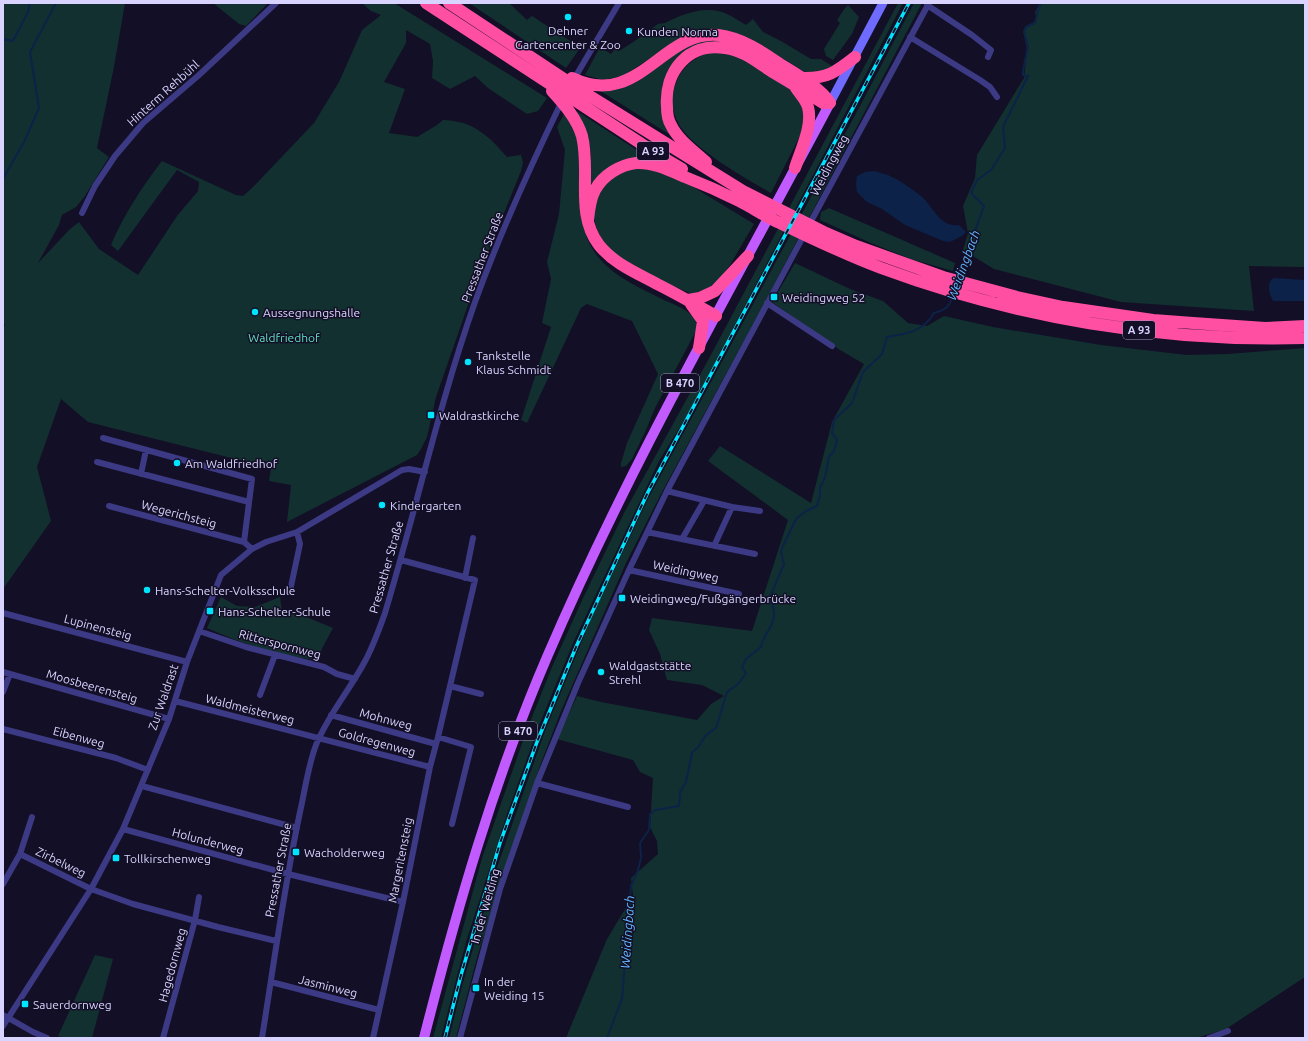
<svg xmlns="http://www.w3.org/2000/svg" width="1308" height="1041" font-family="Ubuntu,sans-serif">
<style>
.green{fill:#12302f}
.water{fill:#0c2248}
.lines{fill:none;stroke-linecap:round;stroke-linejoin:round}
.stream{stroke:#0c2248;stroke-width:2}
.minor{stroke:#3d3a85;stroke-width:6}
.secondary{stroke:#6f6bff;stroke-width:9}
.primary{stroke:#c25bff;stroke-width:10}
.motorway{stroke:#ff4fa3;stroke-width:12}
.rail-casing{stroke:#00e5ff;stroke-width:3.5}
.rail{stroke:#130f26;stroke-width:2;stroke-dasharray:6;stroke-linecap:butt}
.poi-dot{fill:#00e5ff;stroke:#130f26;stroke-width:1.5}
.labels{text-anchor:middle;dominant-baseline:central;stroke-width:3;stroke-linejoin:round;paint-order:stroke}
.shield{fill:#130f26;stroke:#9e99be;stroke-width:1}
.shield-label{font-size:11px;font-weight:bold;fill:#d9d4ff}
.poi-label{font-size:12px;fill:#d9d4ff;stroke:#130f26;text-anchor:start}
.street-label{font-size:12px;fill:#d9d4ff;stroke:#130f26}
.park-label{font-size:12px;fill:#5fe0c0;stroke:#130f26}
.water-label{font-size:13px;font-style:italic;fill:#62b6ff;stroke:#130f26}
</style>
<rect width="100%" height="100%" fill="#130f26"/>
<path class="green" d="M3 3H125L114 67 97 148 109 157 85 196 76 207 62 215 59 225 38 263 70 229 79 222 99 249 138 275 177 216 198 191 199 182 177 170 118 251 111 245C124 214 142 187 162 161L236 195 243 196 252 188 314 123 339 82 362 30 381 15 371 11 362 3H394L547 98 538 111 527 114 488 88 475 76 450 89 432 78 433 61 430 44 406 30V43L384 82 405 89 389 133 417 137 437 125 443 120C473 121 488 135 507 157L521 155 523 162 521 171 475 285 436 397 427 437 421 449 417 455 287 522 291 485 269 481 271 468 88 422 61 399 37 467 51 521 3 589V328L5 325 3 321Z
M213 3H268L246 26 239 24Z
M469 3H509L527 20 532 16 575 44 579 41 583 44 566 68Z
M898 3H903L689 412 659 461 574 641 538 728 506 817 466 942 441 1038H433L482 858 526 732 552 667 584 596 624 513 706 364Z
M914 3H922L760 311 662 492 626 563 561 711 541 763 478 954 456 1038H449L462 986 495 873 545 731 591 619 649 497 861 104Z
M1040 3H1305V267L1249 266 1254 311 1121 302 994 269 963 250 968 233 963 206 975 178 977 155 1024 78 1027 49 1023 31 1026 26 1034 22 1036 17 1035 12Z
M848 5 859 17 852 34 833 60 826 56 824 49 840 23 837 20 845 8Z
M705 10C723 9 731 16 746 25L753 19 763 32 781 41 811 59H821L832 66 819 73H807L757 43 699 32 686 35 623 76 608 79H599L585 75 600 47 611 54 616 47 619 51C633 43 645 33 658 24 661 23 664 24 667 22 679 16 691 11 705 10Z
M702 41H722L740 48 682 55 670 67 662 87 661 99 675 138 599 90 679 50Z
M711 52 734 55 748 61 794 92 805 111 803 130 771 193C745 178 700 153 682 129 672 116 670 98 676 83 682 67 694 57 711 52Z
M576 111 583 115 652 160C644 160 635 158 627 159 609 162 600 178 589 191L591 153 588 135Z
M564 114C571 125 578 135 579 147 580 153 580 159 580 165 580 197 577 232 599 258 615 277 640 288 662 299 672 304 689 309 695 320 697 323 697 327 696 331L655 408 646 430 632 459 626 466 621 467V463L627 443 658 374 632 321 587 304 581 308 527 423 521 420 551 327 542 323 551 279 547 262 559 214 565 150 557 127Z
M650 167 685 182 754 224 730 265 718 281 710 287 696 294 690 293 668 284 623 260 611 250 601 238 596 226 593 213 594 205 605 183 626 169Z
M829 208 955 263 953 271 911 259 871 243 820 220 821 212Z
M795 263 850 289 883 301 908 323 927 326 944 316 993 327 1101 345 1187 355 1228 354 1305 348V977L1226 1029 1196 1038H566L607 939 633 896 631 878 658 854 657 841 650 827 653 778 640 772 633 760 557 739 577 696 601 702 697 720 711 704 724 696 702 685 667 680 660 654 649 630 652 618 752 631 788 520 708 461 720 446 811 503 832 422 864 364 840 350 772 302Z
M221 597 237 606 255 607 280 597 282 611 304 616 333 628 316 660C278 655 242 644 207 628Z
M95 955 113 959 92 1038H65L58 1036Z"/>
<path class="water" d="M874 171C880 173 887 174 892 177 900 180 914 191 921 196 933 206 940 228 959 225L966 232 962 236 950 242 943 241 905 225 882 209 867 202 857 192 856 184 857 176 865 172Z
M1274 278 1305 280V301H1273C1269 294 1266 282 1274 278Z"/>
<g class="lines">
<path class="stream" d="M3 39 13 41 28 12 30 3
M3 179 25 140 39 108 30 52 56 3
M958 278 984 206 971 193 977 180 991 170 1005 148 1003 127 1028 76 1023 75V71L1028 46 1024 32 1026 27 1035 23C1037 16 1037 10 1041 3
M607 1038 622 999 631 886 638 870 641 858 640 843 649 830 650 814 655 810 679 806 680 792 686 782 692 753 699 746 706 735 716 728 727 692 738 684 746 673 742 667 746 659 761 647C763 634 775 626 774 613 774 608 771 602 770 597L784 564 781 552 783 546 796 519 806 511 817 506 820 496V488L825 477 829 457 834 451 837 440 832 433 834 420 852 403 863 372 882 354 887 337C907 334 924 331 934 313 946 310 950 306 953 295"/>
<path class="minor" d="M927 5 972 35 991 50 988 57
M910 37 980 80 990 87 997 97
M574 79 619 3
M82 213 95 186 115 156 143 123 199 75 276 3
M809 225 929 3
M767 303 832 346
M103 438 252 479 244 542 252 549
M97 462 249 502
M141 474 146 450
M667 491 732 507 760 511
M109 506 244 542
M647 532 755 554
M682 539 704 501
M714 546 732 507
M629 570 739 594
M465 578 473 538
M290 591 300 544 297 532
M3 613 187 662
M199 631 246 647 324 667 337 674 355 679
M3 672 169 719
M450 686 481 694
M3 692 10 674
M260 695 275 655
M175 701 430 767
M331 715 436 744
M3 729 116 758 148 770
M438 737 471 747 452 824
M537 783 628 807
M142 786 297 828
M123 829 288 874 403 902
M20 854 32 817
M3 884 20 854 91 889 133 904 218 927 276 941
M271 982 379 1010
M3 1015 33 1032 47 1038
M3 1026 91 889 123 829 169 719 187 662 221 575 252 549 266 542 297 532 402 470 409 469 425 472
M163 1038 195 920 199 897
M262 1038C274 963 284 887 300 812 305 790 308 766 316 745 328 715 349 691 364 663 373 647 379 630 385 613 416 510 439 404 475 302 500 233 530 167 562 101
M373 1038 403 902 430 767 438 737 475 580 401 560
M460 1038 500 889 537 783 578 683 629 570 667 491 805 233
M1209 1038 1228 1031"/>
<path class="secondary" d="M830 103 883 3"/>
<path class="primary" d="M424 1038C457 908 494 780 547 657 629 466 733 286 830 103"/>
<path class="motorway" d="M426 3 660 156 682 169
M449 3 585 93 743 191 826 233 856 246 943 277 1017 297 1063 307 1153 320 1193 323 1265 328 1305 326
M572 78C638 110 662 30 718 35 742 38 761 51 780 64 796 74 820 87 830 103
M802 78C827 79 836 72 855 57
M552 91C564 104 577 119 582 136 591 172 575 214 599 245 614 264 637 273 657 284 677 294 696 305 716 316
M706 162C694 151 678 140 671 125 668 120 667 112 667 107 664 72 688 42 725 48 743 50 757 62 771 71 788 81 806 92 823 103H825
M795 168C801 149 813 126 808 107 806 100 800 94 796 88
M588 220C589 210 590 199 595 190 603 175 620 165 636 163 653 162 669 170 685 177 703 184 721 192 739 201 753 208 766 217 780 223 813 239 847 255 881 268 1016 318 1161 342 1305 338
M688 300 700 298 715 291 748 256
M691 304 703 321 699 348"/>
<defs>
<path id="rail" d="M445 1038 461 975 500 843 537 742 576 647 648 492 909 3"/>
</defs>
<use href="#rail" class="rail-casing"/>
<use href="#rail" class="rail"/>
</g>
<g class="poi-dot">
<circle cx="568" cy="17" r="4"/>
<circle cx="629" cy="31" r="4"/>
<rect x="770" y="293" width="8" height="8" rx="2"/>
<circle cx="255" cy="312" r="4"/>
<circle cx="468" cy="362" r="4"/>
<rect x="427" y="411" width="8" height="8" rx="2"/>
<circle cx="177" cy="463" r="4"/>
<circle cx="382" cy="505" r="4"/>
<circle cx="147" cy="590" r="4"/>
<rect x="618" y="594" width="8" height="8" rx="2"/>
<rect x="206" y="607" width="8" height="8" rx="2"/>
<circle cx="601" cy="672" r="4"/>
<rect x="292" y="848" width="8" height="8" rx="2"/>
<rect x="112" y="854" width="8" height="8" rx="2"/>
<rect x="472" y="984" width="8" height="8" rx="2"/>
<rect x="21" y="1000" width="8" height="8" rx="2"/>
</g>
<g class="labels">
<g class="shield">
<rect x="637" y="142" width="32" height="18" rx="3"/>
<rect x="1123" y="321" width="32" height="18" rx="3"/>
<rect x="661" y="374" width="38" height="18" rx="3"/>
<rect x="499" y="722" width="38" height="18" rx="3"/>
</g>
<g class="shield-label">
<text x="653" y="151">A 93</text>
<text x="1139" y="330">A 93</text>
<text x="680" y="383">B 470</text>
<text x="518" y="731">B 470</text>
</g>
<g class="poi-label">
<text x="568" y="30" text-anchor="middle">Dehner<tspan x="568" dy="14">Gartencenter &amp; Zoo</tspan></text>
<text x="637" y="31">Kunden Norma</text>
<text x="782" y="297">Weidingweg 52</text>
<text x="263" y="312">Aussegnungshalle</text>
<text x="476" y="355">Tankstelle<tspan x="476" dy="14">Klaus Schmidt</tspan></text>
<text x="439" y="415">Waldrastkirche</text>
<text x="185" y="463">Am Waldfriedhof</text>
<text x="390" y="505">Kindergarten</text>
<text x="155" y="590">Hans-Schelter-Volksschule</text>
<text x="630" y="598">Weidingweg/Fußgängerbrücke</text>
<text x="218" y="611">Hans-Schelter-Schule</text>
<text x="609" y="665">Waldgaststätte<tspan x="609" dy="14">Strehl</tspan></text>
<text x="304" y="852">Wacholderweg</text>
<text x="124" y="858">Tollkirschenweg</text>
<text x="484" y="981">In der<tspan x="484" dy="14">Weiding 15</tspan></text>
<text x="33" y="1004">Sauerdornweg</text>
</g>
<g class="street-label">
<text transform="translate(163 93) rotate(-42)">Hinterm Rehbühl</text>
<text transform="translate(829 165) rotate(-62)">Weidingweg</text>
<text transform="translate(482 257) rotate(-69)">Pressather Straße</text>
<text transform="translate(179 514) rotate(15)">Wegerichsteig</text>
<text transform="translate(386 567) rotate(-74)">Pressather Straße</text>
<text transform="translate(686 571) rotate(12)">Weidingweg</text>
<text transform="translate(98 627) rotate(15)">Lupinensteig</text>
<text transform="translate(280 644) rotate(15)">Ritterspornweg</text>
<text transform="translate(92 686) rotate(16)">Moosbeerensteig</text>
<text transform="translate(163 697) rotate(-71)">Zur Waldrast</text>
<text transform="translate(250 709) rotate(14)">Waldmeisterweg</text>
<text transform="translate(386 719) rotate(15)">Mohnweg</text>
<text transform="translate(79 737) rotate(15)">Eibenweg</text>
<text transform="translate(377 742) rotate(15)">Goldregenweg</text>
<text transform="translate(208 841) rotate(15)">Holunderweg</text>
<text transform="translate(400 860) rotate(-79)">Margeritensteig</text>
<text transform="translate(61 862) rotate(26)">Zirbelweg</text>
<text transform="translate(278 870) rotate(-79)">Pressather Straße</text>
<text transform="translate(485 906) rotate(-74)">In der Weiding</text>
<text transform="translate(172 965) rotate(-75)">Hagedornweg</text>
<text transform="translate(328 986) rotate(14)">Jasminweg</text>
</g>
<g class="park-label">
<text x="284" y="337">Waldfriedhof</text>
</g>
<g class="water-label">
<text transform="translate(963 265) rotate(-70)">Weidingbach</text>
<text transform="translate(627 932) rotate(-86)">Weidingbach</text>
</g>
</g>
<rect width="1308" height="1041" fill="none" stroke="#d9d4ff" stroke-width="8"/>
</svg>
